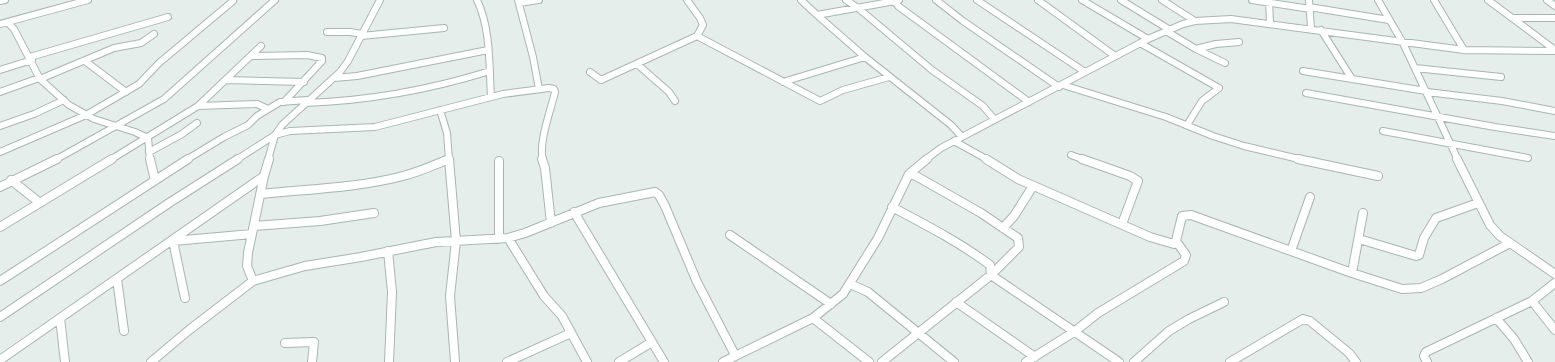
<svg xmlns="http://www.w3.org/2000/svg" width="1555" height="362" font-family="Figtree,sans-serif">
<style>
.lines{fill:none;stroke-linecap:round;stroke-linejoin:round}
.minor-far1-casing{stroke:#a8b6b3;stroke-width:8}
.minor-casing{stroke:#a8b6b3;stroke-width:10}
.minor-far1{stroke:#fff;stroke-width:6}
.minor{stroke:#fff;stroke-width:8}
</style>
<rect width="100%" height="100%" fill="#e6eeeb"/>
<g class="lines">
<defs>
<path id="minor-far1" d="M477 0C491 29 489 66 491 97
M518 0 533 57 539 89
M687 0 700 18 703 25 697 36
M801 0 817 15 895 1
M846 0 858 8 932 70 983 106 994 119
M899 0 895 2 898 6 1029 102
M936 0 963 21 1059 87
M977 0 1085 72
M1038 0 1115 56
M1082 0 1148 39
M1121 0 1170 30
M1162 0 1195 21
M1252 0 1310 9
M1269 0 1270 23
M1309 0 1311 28
M1378 0 1403 43 1458 160
M1434 0 1464 50
M1488 0 1555 50
M1547 0 1555 6
M0 1 5 0
M519 3 539 0
M1309 7 1389 20
M817 15 865 57 951 125 962 137
M1513 18H1555
M7 22 14 29 40 79 69 105 94 119 135 132 148 138
M0 24 88 0
M1321 30 1352 79
M1166 31 1196 49 1216 44 1239 42
M327 32H350L362 34
M361 36 444 28
M1140 43 1219 88 1202 101 1187 125
M1196 49 1225 63
M251 56 307 55 322 58V61L284 102
M30 57 168 17
M85 61 126 92
M637 64 669 92 675 101
M1415 68 1501 77
M0 70 32 60
M1303 71 1426 91
M590 72 601 80 697 36 820 101 843 90 889 77
M334 78 357 76 488 50
M40 79 114 48 141 43 154 34
M226 80 304 82
M783 82 865 57
M1063 85 1166 117 1213 136 1244 146 1303 160
M0 92 39 78
M1427 92 1502 101 1555 111
M1306 93 1495 127 1555 136
M304 103C368 101 429 90 490 71
M198 106 257 104 268 109
M440 110 447 133 449 160
M0 126 34 114 64 100
M1383 131 1528 158
M148 138 150 160
M954 141 988 160
M0 152 86 115 139 84 159 63 233 1
M149 152 182 134 197 123
M1071 155 1085 160
M55 160 164 99 275 0
M110 160 198 106 261 46
M186 160 224 137 248 125 257 116 280 102 307 100
M236 160 275 135 290 131 375 127 503 94 549 88 554 89 555 92C551 110 538 143 543 160
M268 160 275 135 282 125 340 72 348 61 380 0
M447 160 449 159
M925 160 941 148 1148 39 1183 24 1195 21 1231 19 1464 50 1555 51"/>
<path id="minor" d="M150 159 155 180
M449 159 456 241 450 296 455 362
M542 159 545 168 551 223
M986 159 1018 179 1150 237 1174 244 1176 241 1182 216 1191 215 1352 273 1402 289 1421 288 1442 279 1510 243
M1082 159 1130 176 1138 181 1122 224
M1298 159 1378 176
M1457 159 1490 225 1500 236 1555 274
M499 161V239
M11 180 40 203
M0 187 57 159
M261 194C309 189 357 188 403 176 419 172 434 165 449 159
M892 207C926 225 959 242 990 265L991 275 1119 362
M574 212 664 362
M254 226 320 221 374 213
M0 227 112 159
M1003 228 1014 216 1033 186
M730 235 831 304
M508 238 544 296 562 316 587 362
M1359 239 1416 256 1419 255 1424 238 1436 218 1478 203
M388 251 392 292 389 362
M1291 251 1310 197
M1352 273 1363 213
M117 279 124 331
M0 281 188 159
M253 281 305 266 361 257 436 242 508 238 525 233 599 203 655 192 659 195 665 206 697 282 735 355
M850 284 868 292 954 362
M185 298 173 241 252 234
M1532 301 1555 330
M956 302 1035 357
M0 317 169 203 238 159
M60 318 65 362
M813 318 869 362
M1496 318 1514 339 1528 362
M285 343 314 342 312 362
M0 360 264 176 269 159
M151 362 189 330 253 281 247 266 248 253 264 176
M507 362 571 333
M619 362 652 342
M723 362 813 318 843 294 878 238 909 174 927 159
M882 362 991 275 1019 247 1018 238 981 213 916 176 909 174
M1026 362 1074 332 1098 313 1184 261 1186 255 1176 241
M1134 362 1169 331 1189 319 1224 302
M1230 362 1303 319 1310 321 1349 353 1356 362
M1427 362 1424 356 1426 352 1532 301 1555 283"/>
</defs>
<use href="#minor-far1" class="minor-far1-casing"/>
<use href="#minor" class="minor-casing"/>
<use href="#minor-far1" class="minor-far1"/>
<use href="#minor" class="minor"/>
</g>
</svg>
